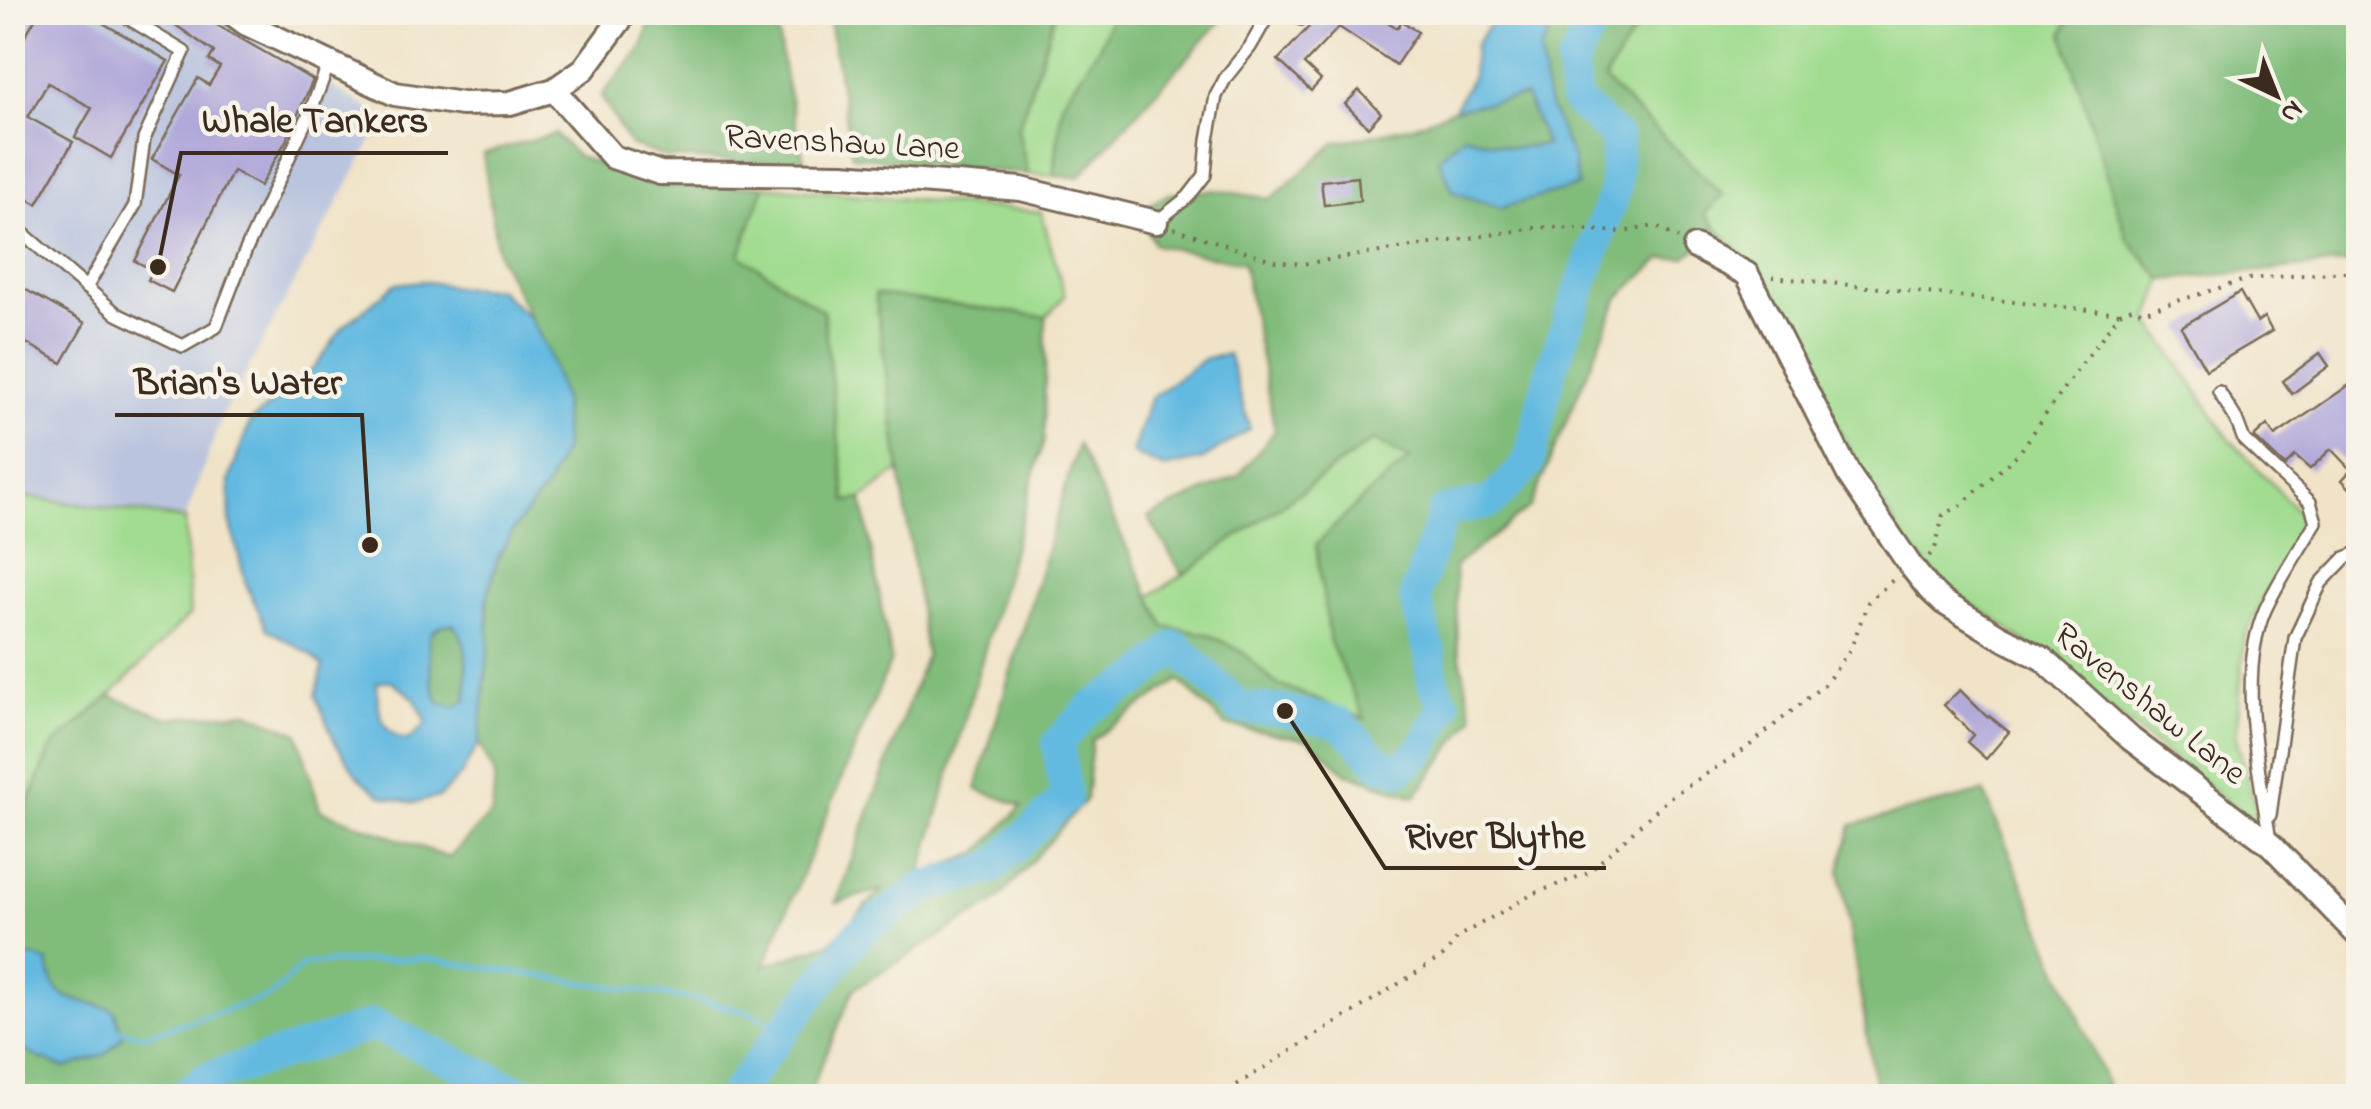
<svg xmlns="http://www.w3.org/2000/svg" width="2371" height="1109" font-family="'Indie Flower',sans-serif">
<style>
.industrial{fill:#bac4de}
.green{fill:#a1dc90;stroke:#6e8357;stroke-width:2.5}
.forest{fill:#80bc7a;stroke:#5e734c;stroke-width:2.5}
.water{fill:#64bae1;stroke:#507280;stroke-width:2.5;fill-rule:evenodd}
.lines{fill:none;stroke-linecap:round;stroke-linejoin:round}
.stream{stroke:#64bae1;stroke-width:5}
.river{stroke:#64bae1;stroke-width:32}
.building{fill:#b0a8d9}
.lane-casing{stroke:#7a6b59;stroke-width:16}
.street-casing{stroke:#7a6b59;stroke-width:28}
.path{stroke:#7a6b59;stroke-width:4;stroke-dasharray:2.5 8;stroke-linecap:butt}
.lane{stroke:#fff;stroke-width:11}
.street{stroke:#fff;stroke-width:22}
.labels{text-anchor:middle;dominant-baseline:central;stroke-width:9;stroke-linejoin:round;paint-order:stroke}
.street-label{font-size:35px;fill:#3b2a1e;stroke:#f7f3e8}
.leader{fill:none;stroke:#3b2a1e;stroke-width:4}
.callout-dot{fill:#3b2a1e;stroke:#f7f3e8;stroke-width:4}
.callout-label{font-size:38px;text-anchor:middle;font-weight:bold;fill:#3b2a1e;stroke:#f7f3e8;stroke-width:9;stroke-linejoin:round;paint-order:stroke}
</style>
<rect width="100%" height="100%" fill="#f7f3e8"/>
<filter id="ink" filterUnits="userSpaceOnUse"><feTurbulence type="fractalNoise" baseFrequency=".01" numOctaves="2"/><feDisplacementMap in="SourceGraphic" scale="20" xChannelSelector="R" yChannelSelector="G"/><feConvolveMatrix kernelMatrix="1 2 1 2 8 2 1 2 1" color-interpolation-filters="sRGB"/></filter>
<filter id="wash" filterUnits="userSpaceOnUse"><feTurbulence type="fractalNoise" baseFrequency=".0048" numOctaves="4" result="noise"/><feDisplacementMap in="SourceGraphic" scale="40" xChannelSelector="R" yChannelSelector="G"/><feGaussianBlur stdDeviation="2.25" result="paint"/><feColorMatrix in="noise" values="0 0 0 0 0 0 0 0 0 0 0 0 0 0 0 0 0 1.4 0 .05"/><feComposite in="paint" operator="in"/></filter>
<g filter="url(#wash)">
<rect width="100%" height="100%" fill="#f0e3c7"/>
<path class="industrial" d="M13 13H216L275 52 384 118 222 416 185 519 13 495Z"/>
<path class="green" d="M1055 13H1112L1101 44 1062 103 1054 176 1028 174 1018 129Z
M1646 13H2070L2063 34 2127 238 2163 280 2149 320 2228 437 2304 518 2245 635 2236 738 2261 828 1994 618 1953 593 1904 540 1849 449 1756 272 1705 214 1722 196 1603 80Z
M764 186 1041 212 1065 296 1046 317 876 295 900 470 862 499 846 501 823 312 739 255Z
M1374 440 1411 459 1360 501 1316 546 1330 642 1366 720 1275 683 1241 651 1207 634 1164 626 1150 596 1183 575Z
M13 495 185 519 190 614 110 696 52 747 13 839Z"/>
<path class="forest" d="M652 13H775L785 78 805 164 668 158 630 145 601 96 643 47Z
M828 13H1055L1018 129 1028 174 852 156Z
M1112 13H1228L1079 177 1054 176 1062 103 1101 44Z
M1497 13H1646L1604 80 1723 195 1705 214 1723 237 1702 244 1686 257 1661 259 1619 297 1530 507 1455 566 1458 646 1473 717 1415 797 1347 773 1309 740 1225 725 1179 680 1092 740 1086 799 997 901 854 989 808 1096H13V839L52 747 110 696 168 718 248 712 298 733 320 810 449 858 492 813 495 775 479 743 489 641 487 599 497 560 513 530 546 487 564 448 563 401 547 350 498 255 483 154 555 134 577 156 661 186H764L740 255 823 311 846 501 862 499 891 660 764 966 830 943 883 889 836 903 926 655 875 294 1046 317 1044 440 921 874 977 854 1022 806 976 789 1078 444 1164 626 1207 634 1241 651 1275 683 1365 719 1330 642 1316 545 1360 501 1410 459 1373 440 1183 575 1148 517 1238 476 1275 431 1243 263 1155 245 1137 211 1169 194 1215 190 1271 199 1335 143 1413 126 1454 109 1472 77 1475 46Z
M2070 13H2358V262L2163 280 2127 238 2063 34Z
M452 624C472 640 466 675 467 699L457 708 440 703C431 686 432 680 429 661 427 640 427 626 452 624Z
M1984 792 2112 1096H1877L1840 870 1852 825Z"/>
<path class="water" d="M1497 13H1559L1540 52 1547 99 1573 159 1578 186 1501 208 1453 192 1439 158 1464 135 1512 148 1546 145 1525 96 1454 109 1472 77 1475 46Z
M423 281 456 287 498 289 530 318 547 350 563 401 564 449 546 487 513 530 497 560 487 599 489 640 479 743 461 775 439 797 413 803 382 796 358 777 335 742 316 696 323 666 310 654 267 629 246 584 230 520 229 480 250 422 315 367 343 327 395 284ZM452 624C472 640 465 675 467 699L456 707 440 703C431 686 432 680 430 661 427 641 426 626 452 624ZM390 680 414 698 426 720 424 727 408 740C381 736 377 708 377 683Z
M1228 354 1250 429 1203 459 1164 468 1132 453 1150 399 1204 359Z
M32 956 48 962C54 1009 79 996 114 1010L123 1037 105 1055 65 1068 34 1056 13 1043V961Z"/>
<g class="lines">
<path class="stream" d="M115 1030 146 1035 271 996 304 964 422 958 699 1000 747 1012 785 1028"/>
<path class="river" d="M182 1096 207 1078 373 1025 521 1092 538 1096
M733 1096 858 934 925 887 991 869 1066 798 1058 743 1090 708 1141 678 1176 646 1240 708 1285 711 1340 723 1381 764 1401 769 1422 750 1445 705 1433 682 1430 652 1415 597 1444 511 1491 502 1528 465 1550 373 1615 191 1617 138 1575 100 1572 64 1598 12"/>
</g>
<g id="blocks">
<path class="building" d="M39 12H84L168 61 111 158 75 137 92 108 48 83 28 117 73 142 37 204 12 190V59Z
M157 12H215L219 22 217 25 313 80 286 141 260 186 233 171 172 292 148 280 153 270 135 261 179 175 152 159 198 78 209 85 220 67 209 60 214 52Z
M1316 12H1373L1397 28 1402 21 1418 32 1396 65 1339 27 1304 64 1321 80 1311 91 1278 60 1320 15Z
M1359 90 1381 113 1368 127 1345 104Z
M1358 177 1360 201 1324 205 1321 181Z
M12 282 85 323 62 363 12 335Z
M2240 292 2257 322 2264 317 2272 331 2206 370 2181 327Z
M2320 353 2329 366 2292 394 2283 381Z
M2358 379V497L2342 480 2351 470 2331 449 2310 469 2295 456 2285 466 2254 437 2267 425 2275 436Z
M1960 690 1987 717 1989 716 2009 732 1986 759 1967 742 1973 735 1944 705Z"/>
</g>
</g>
<g filter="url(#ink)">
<use href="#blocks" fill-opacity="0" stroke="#7a6b59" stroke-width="2.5"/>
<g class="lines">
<defs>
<path id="lane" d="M1291 12 1301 19
M1156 222 1188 197 1205 175 1208 140 1216 96 1226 77 1250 47 1270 12
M12 224 117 314 183 346 216 327 245 252 311 110 329 63
M86 288 135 205 144 139 184 52 118 12
M2219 392 2236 419 2244 440 2310 502 2316 522C2299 551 2279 579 2265 610 2236 677 2260 772 2270 841
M2270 815 2295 638 2321 583 2345 558 2358 553"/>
<path id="street" d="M230 12 245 23 395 94 462 104 510 103 554 90 584 69 626 12
M554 90 613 157 660 173 843 175 1021 189 1156 222
M1695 247 1747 274 1849 475 1910 565 1929 589 1943 602 1997 635 2043 659 2131 739 2271 845 2358 935"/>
</defs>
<use href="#lane" class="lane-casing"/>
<use href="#street" class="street-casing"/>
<path class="path" d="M1174 228 1275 261 1302 264 1541 227 1622 232 1655 226 1678 238
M1772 277 2120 313
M1929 556 1935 549 1943 515 1960 506 2020 452 2061 392 2120 313 2134 307 2142 312 2248 279 2358 271
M1219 1096 1443 956 1459 936 1533 894 1588 873 1670 797 1744 750 1826 683 1851 648 1868 602 1894 579"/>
<use href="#lane" class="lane"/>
<use href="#street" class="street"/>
</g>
</g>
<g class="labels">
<g class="street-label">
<text transform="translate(842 144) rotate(3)">Ravenshaw Lane</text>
<text transform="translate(2149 705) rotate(39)">Ravenshaw Lane</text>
</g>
</g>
<path class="leader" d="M158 267L181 153H448M370 545L362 415H115M1285 711L1385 868H1606"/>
<g class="callout-dot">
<circle cx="158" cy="267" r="10"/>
<circle cx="370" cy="545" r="10"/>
<circle cx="1285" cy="711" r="10"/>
</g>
<g class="callout-label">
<text x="315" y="132">Whale Tankers</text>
<text x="238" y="394">Brian's Water</text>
<text x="1495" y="848">River Blythe</text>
</g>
<rect width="2371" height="1109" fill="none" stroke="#f7f3e8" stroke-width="50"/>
<g transform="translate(2276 95) rotate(137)" stroke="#f7f3e8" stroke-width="8" paint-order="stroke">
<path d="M0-8L18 38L0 25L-18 38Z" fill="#3b2a1e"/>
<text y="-15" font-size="28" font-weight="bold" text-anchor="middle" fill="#3b2a1e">N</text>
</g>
</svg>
